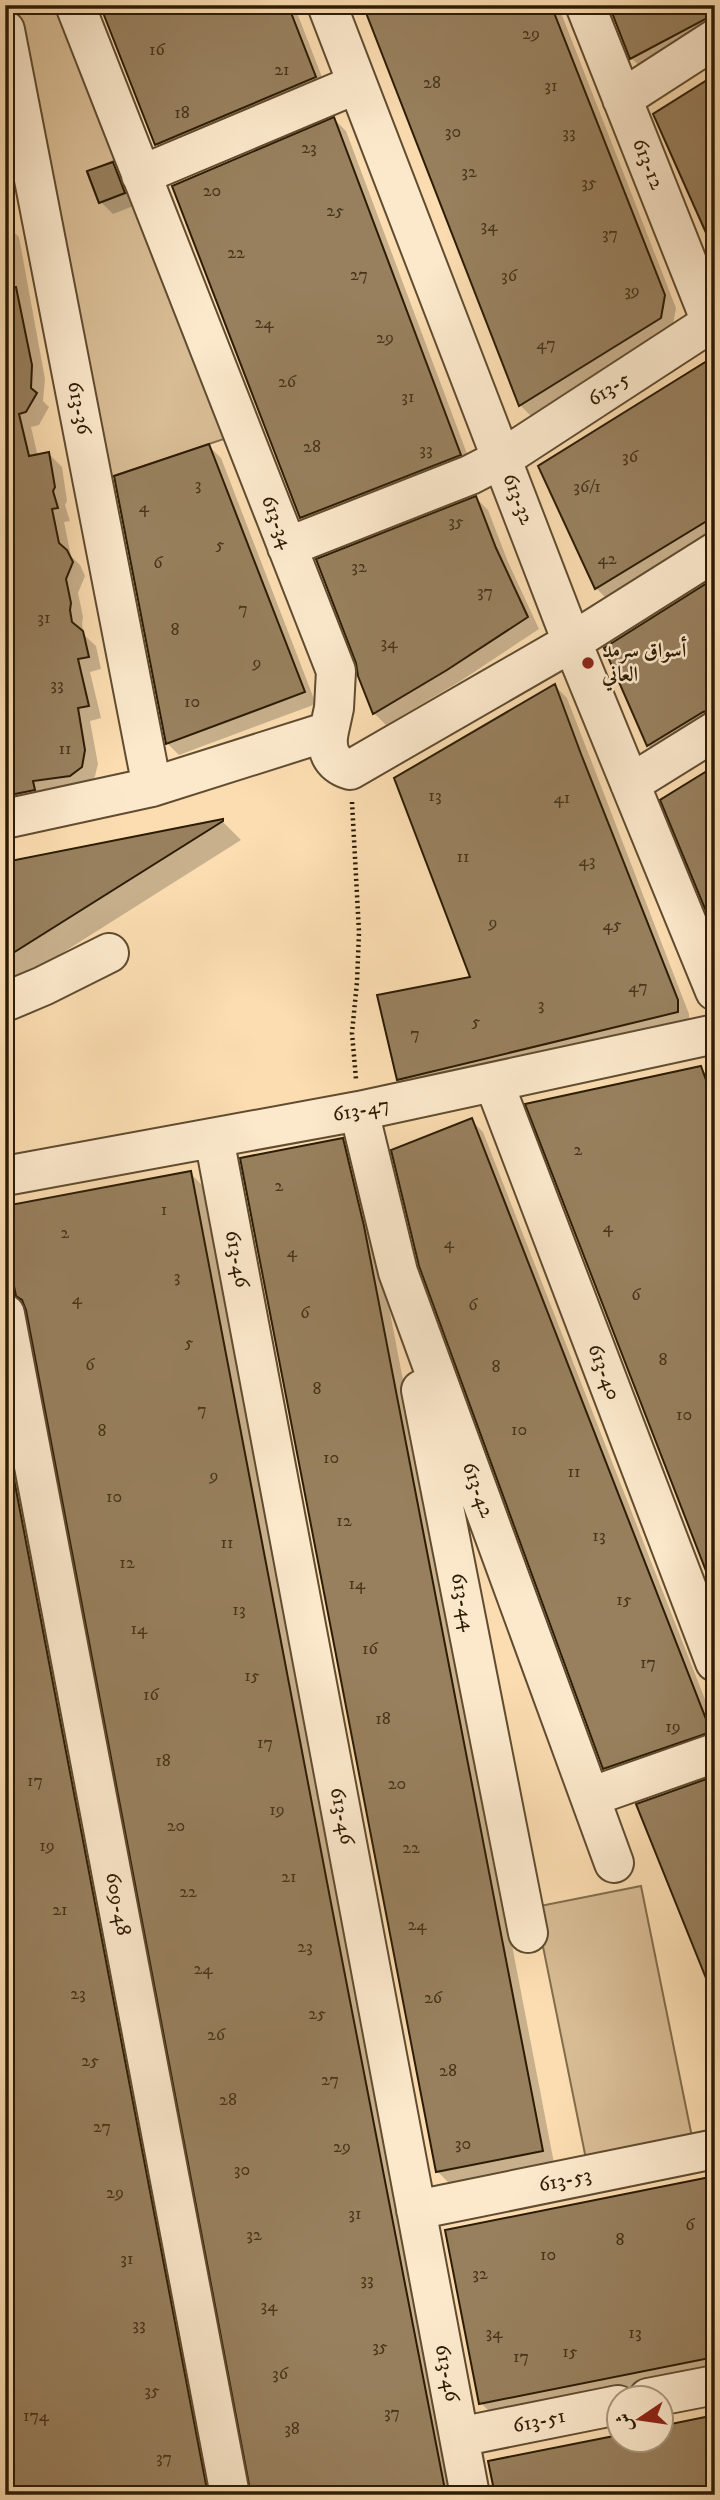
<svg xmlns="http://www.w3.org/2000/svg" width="720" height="2500" font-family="'IM FELL DW Pica',Amiri,serif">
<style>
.green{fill:#d8bc94;stroke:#826c4c;stroke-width:2}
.shadow{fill:#0003}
.building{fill:#98805e;stroke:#2c1c05;stroke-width:2}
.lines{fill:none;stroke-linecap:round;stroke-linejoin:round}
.minor-casing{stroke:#604c30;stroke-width:42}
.path{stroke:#2c1c05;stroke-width:4.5;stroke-dasharray:2 3.5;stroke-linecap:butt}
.minor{stroke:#fce9cc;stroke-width:38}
.poi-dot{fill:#8f2418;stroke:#fce9cc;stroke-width:2.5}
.labels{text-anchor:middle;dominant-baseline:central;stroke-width:5;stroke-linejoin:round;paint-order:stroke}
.number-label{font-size:18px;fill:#47351b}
.street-label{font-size:21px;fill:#2c1c05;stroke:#fce9cc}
.poi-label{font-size:21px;font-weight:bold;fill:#2c1c05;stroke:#fce9cc;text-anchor:start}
</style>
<rect width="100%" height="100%" fill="#fbddb1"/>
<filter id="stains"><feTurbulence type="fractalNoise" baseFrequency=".00286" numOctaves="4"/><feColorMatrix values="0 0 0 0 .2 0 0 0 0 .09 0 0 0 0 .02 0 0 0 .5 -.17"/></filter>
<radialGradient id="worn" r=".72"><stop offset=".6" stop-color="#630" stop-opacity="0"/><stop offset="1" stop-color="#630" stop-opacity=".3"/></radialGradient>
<path class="green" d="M15 5H56L119 159 87 172 99 203 131 191 227 438 102 480Z
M641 1886 692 2137 586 2159 535 1907Z"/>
<path class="shadow" d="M101 5H294L327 90 168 157 156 144Z
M365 5H558L676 308 672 330 532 417 520 405Z
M715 5V31L643 69 631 58Z
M334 119 346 131 472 467 313 530 301 518Z
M112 164 125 176 136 205 113 214 101 202Z
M6 224 19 237 45 379 43 401 49 407 39 425 31 427 38 457 49 454 62 467 67 501 65 505 70 521 64 522 71 556 80 565 85 576 78 593 83 617 82 624 84 635 96 646 101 669 90 672 101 718 90 721 98 764 94 780 5 805Z
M715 358V535L608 600 596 588 540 466Z
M209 446 221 458 316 704 179 755 167 743Z
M476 498 488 510 508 562 539 629 459 682 386 725 374 713 359 676Z
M715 580V725L660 757 648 745 606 648Z
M555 686 567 698 689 1014V1024L410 1092 398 1080 472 978Z
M222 821 241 840 21 979 5 987V864Z
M700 1068 713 1080 715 1086V1586L528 1105Z
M471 1120 483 1132 715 1725V1747L617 1780 605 1768Z
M342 1140 355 1152 376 1240 554 2163 449 2183 437 2171Z
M190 1173 202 1185 455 2495H253L26 1305 13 1304 5 1308V1209Z
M5 1386 217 2495H9L5 2475Z
M715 2178V2371L493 2415 481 2403Z"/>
<path class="building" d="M100 5H288L316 77 155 145Z
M363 5H551L665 295 661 318 519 406Z
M609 5H715V14L630 59Z
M715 75V253L653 114Z
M334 117 461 455 300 518 172 186Z
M113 162 125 193 99 203 87 171Z
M16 287 32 365 31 388 37 393 26 412 19 414 29 456 49 452 55 487 53 491 58 508 52 509 59 543 67 550 73 562 66 579 71 603 70 610 72 622 83 631 89 657 78 659 89 706 78 708 85 750 82 767 70 776 33 781 35 790 5 796V288Z
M715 356V516L595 589 538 466Z
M209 444 305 692 166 744 114 476Z
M476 496 496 548 528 617 447 670 373 714 358 676 356 663 316 559Z
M715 578V709L703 712 647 746 604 648Z
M555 684 581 754 678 1000V1012L397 1080 377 995 470 977 394 778Z
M715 766V933L660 800Z
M223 819V821L5 958V862Z
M701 1066 715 1105 713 1589 525 1104Z
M472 1118 711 1732 603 1769 419 1266 391 1150Z
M343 1138 364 1226 543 2151 436 2172 240 1158Z
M191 1171 331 1903 446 2495H251L26 1310 22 1300 16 1296 5 1241V1206Z
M5 1432 208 2495H5Z
M715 1776V1998H714L636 1804Z
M715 2176V2357L479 2404 445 2230Z
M715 2415V2495H495L488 2461 619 2435V2440H661V2426Z"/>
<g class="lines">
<defs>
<path id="minor" d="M327 5 572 642 715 991
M585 5 711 322
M5 30 152 787
M622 99 715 39
M141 175 357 84
M287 547 470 475 503 458 715 320
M329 731C325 750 331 764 350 770L572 642 715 552
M630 784 715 731
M5 819 152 787 329 731 334 708 336 671 75 5
M5 1002 43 986 109 953
M494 1083 715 1662
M359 1111 398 1272 614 1863
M214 1138 470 2495
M5 1176 359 1111 715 1034
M5 1314 230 2495
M421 1390 528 1933
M590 1797 715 1753
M416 2210 715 2149
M648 2398 715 2385
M459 2437 618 2405"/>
</defs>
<use href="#minor" class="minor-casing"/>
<path class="path" d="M352 802 359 932 357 982 352 1033 356 1079"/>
<use href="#minor" class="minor"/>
</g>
<circle class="poi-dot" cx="588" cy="663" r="7"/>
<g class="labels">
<g class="number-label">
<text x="531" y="34">29</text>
<text x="157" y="50">16</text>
<text x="282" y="70">21</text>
<text x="432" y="83">28</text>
<text x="551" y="86">31</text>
<text x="182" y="113">18</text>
<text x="453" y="132">30</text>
<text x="569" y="133">33</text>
<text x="309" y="148">23</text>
<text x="469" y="172">32</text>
<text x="589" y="183">35</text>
<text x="212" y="191">20</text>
<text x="335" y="211">25</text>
<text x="489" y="226">34</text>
<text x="610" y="234">37</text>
<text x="236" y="253">22</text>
<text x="359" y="275">27</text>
<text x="509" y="276">36</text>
<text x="632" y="291">39</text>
<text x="264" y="323">24</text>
<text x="385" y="338">29</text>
<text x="546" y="344">47</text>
<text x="287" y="382">26</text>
<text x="408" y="397">31</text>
<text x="312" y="447">28</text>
<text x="426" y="450">33</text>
<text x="630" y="457">36</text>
<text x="198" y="485">3</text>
<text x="587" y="487">36/1</text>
<text x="144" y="507">4</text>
<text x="456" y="522">35</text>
<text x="220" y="545">5</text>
<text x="607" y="559">42</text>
<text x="158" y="563">6</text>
<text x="359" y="567">32</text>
<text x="485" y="592">37</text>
<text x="243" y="609">7</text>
<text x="44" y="618">31</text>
<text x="175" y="630">8</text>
<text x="389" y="643">34</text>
<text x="257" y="663">9</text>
<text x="57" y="685">33</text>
<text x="192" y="702">10</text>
<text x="65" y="749">11</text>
<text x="435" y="796">13</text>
<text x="562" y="798">41</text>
<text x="463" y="857">11</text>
<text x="587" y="861">43</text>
<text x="493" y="923">9</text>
<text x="612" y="925">45</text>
<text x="638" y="987">47</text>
<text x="541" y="1005">3</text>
<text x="476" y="1022">5</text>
<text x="415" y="1034">7</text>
<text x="578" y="1150">2</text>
<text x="279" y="1186">2</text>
<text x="164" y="1210">1</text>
<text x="608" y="1227">4</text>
<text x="65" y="1233">2</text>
<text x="449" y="1243">4</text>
<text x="292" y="1252">4</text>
<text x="177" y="1277">3</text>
<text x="636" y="1295">6</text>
<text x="77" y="1299">4</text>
<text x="473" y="1305">6</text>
<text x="305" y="1313">6</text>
<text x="189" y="1343">5</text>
<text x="663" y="1360">8</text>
<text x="90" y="1365">6</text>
<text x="496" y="1367">8</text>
<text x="317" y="1389">8</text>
<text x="202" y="1410">7</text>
<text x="684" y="1415">10</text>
<text x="519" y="1430">10</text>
<text x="102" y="1431">8</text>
<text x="331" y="1458">10</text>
<text x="574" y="1472">11</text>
<text x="214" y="1476">9</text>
<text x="114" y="1497">10</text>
<text x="344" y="1521">12</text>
<text x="599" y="1536">13</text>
<text x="227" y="1543">11</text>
<text x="127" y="1563">12</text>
<text x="357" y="1584">14</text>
<text x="624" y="1600">15</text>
<text x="239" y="1610">13</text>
<text x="139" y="1629">14</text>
<text x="370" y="1649">16</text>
<text x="648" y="1663">17</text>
<text x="252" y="1676">15</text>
<text x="151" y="1695">16</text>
<text x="383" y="1719">18</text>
<text x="673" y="1727">19</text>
<text x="265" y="1743">17</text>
<text x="163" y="1761">18</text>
<text x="35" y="1781">17</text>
<text x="397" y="1784">20</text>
<text x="277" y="1810">19</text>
<text x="176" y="1826">20</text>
<text x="47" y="1846">19</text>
<text x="411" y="1848">22</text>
<text x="289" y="1877">21</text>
<text x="188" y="1892">22</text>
<text x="60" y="1910">21</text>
<text x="417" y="1925">24</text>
<text x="305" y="1947">23</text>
<text x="203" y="1969">24</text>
<text x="78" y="1994">23</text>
<text x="433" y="1998">26</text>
<text x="317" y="2014">25</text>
<text x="216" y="2035">26</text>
<text x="90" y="2061">25</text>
<text x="448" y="2071">28</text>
<text x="330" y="2080">27</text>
<text x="228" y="2100">28</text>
<text x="102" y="2127">27</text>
<text x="463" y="2144">30</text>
<text x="342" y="2147">29</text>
<text x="242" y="2170">30</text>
<text x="115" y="2193">29</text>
<text x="355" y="2214">31</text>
<text x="690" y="2225">6</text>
<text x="254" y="2235">32</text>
<text x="620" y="2240">8</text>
<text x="548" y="2255">10</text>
<text x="127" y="2259">31</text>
<text x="480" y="2274">32</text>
<text x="367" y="2280">33</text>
<text x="269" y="2306">34</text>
<text x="139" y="2325">33</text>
<text x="494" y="2333">34</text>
<text x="635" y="2333">13</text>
<text x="380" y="2347">35</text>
<text x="570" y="2352">15</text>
<text x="521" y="2357">17</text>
<text x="280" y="2374">36</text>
<text x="152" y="2391">35</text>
<text x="392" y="2413">37</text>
<text x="36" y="2416">174</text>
<text x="292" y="2429">38</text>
<text x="164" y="2458">37</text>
</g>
<g class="street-label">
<text transform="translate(648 164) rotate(68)">613-12</text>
<text transform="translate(609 389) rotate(-33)">613-5</text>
<text transform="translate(79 408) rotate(79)">613-36</text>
<text transform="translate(518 499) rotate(69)">613-32</text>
<text transform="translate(277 522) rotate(69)">613-34</text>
<text transform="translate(361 1110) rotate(-11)">613-47</text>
<text transform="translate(237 1259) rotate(79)">613-46</text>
<text transform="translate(604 1372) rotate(69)">613-40</text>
<text transform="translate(478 1490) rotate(70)">613-42</text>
<text transform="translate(463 1602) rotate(79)">613-44</text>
<text transform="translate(342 1816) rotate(79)">613-46</text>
<text transform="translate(118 1904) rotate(79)">609-48</text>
<text transform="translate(565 2180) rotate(-12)">613-53</text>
<text transform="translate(447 2373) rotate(79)">613-46</text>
<text transform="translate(539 2421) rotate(-12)">613-51</text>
</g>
<g class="poi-label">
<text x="602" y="651">أسواق سرمد<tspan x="602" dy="24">العاني</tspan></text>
</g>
</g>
<rect width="720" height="2500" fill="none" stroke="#fbddb1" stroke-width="28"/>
<rect x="7" y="7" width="706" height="2486" fill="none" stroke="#2c1c05" stroke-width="3.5"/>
<rect x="14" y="14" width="692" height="2472" fill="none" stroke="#2c1c05" stroke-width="2"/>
<g transform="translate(640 2419) rotate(257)"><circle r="33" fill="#fce9cc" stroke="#a9977c" stroke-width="2"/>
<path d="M0-5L12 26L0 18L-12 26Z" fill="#8f2418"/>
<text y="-10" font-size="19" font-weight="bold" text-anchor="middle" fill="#2c1c05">ش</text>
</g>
<rect width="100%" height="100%" filter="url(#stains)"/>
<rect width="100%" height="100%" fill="url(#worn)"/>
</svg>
